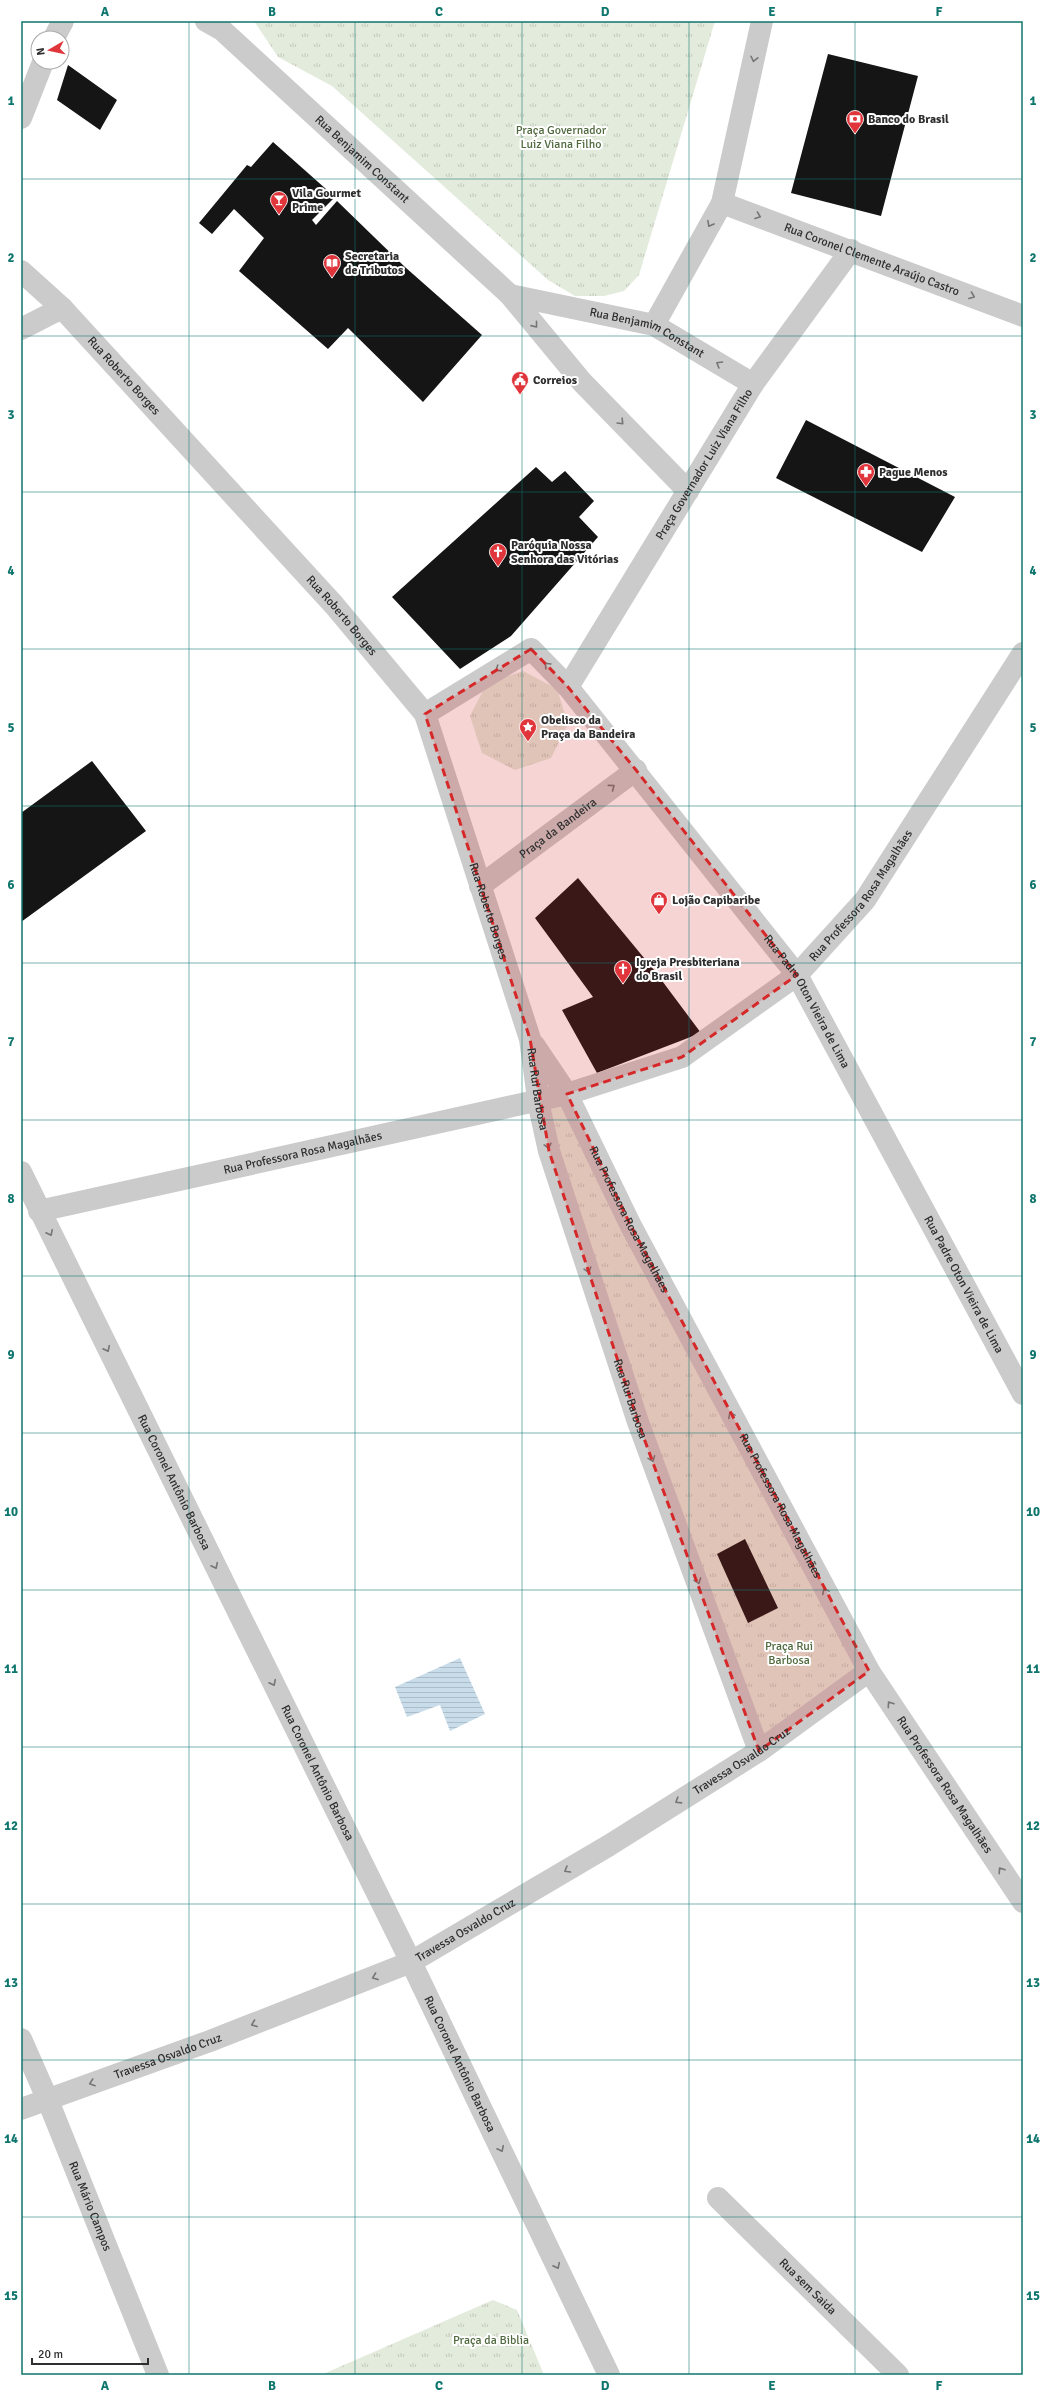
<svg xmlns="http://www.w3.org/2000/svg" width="1044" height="2396" font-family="Signika,sans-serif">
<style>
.park{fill:url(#park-tufts)}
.water{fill:url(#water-rules)}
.building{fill:#151515}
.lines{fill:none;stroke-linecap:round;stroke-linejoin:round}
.minor{stroke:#cbcbcb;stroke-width:22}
.oneway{stroke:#757575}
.marked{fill:#d62828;fill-opacity:0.2;stroke:#d62828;stroke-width:3;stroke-dasharray:8 5;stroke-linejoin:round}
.grid{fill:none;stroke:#0f766e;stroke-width:1;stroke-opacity:0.55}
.labels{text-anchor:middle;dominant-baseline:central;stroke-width:4;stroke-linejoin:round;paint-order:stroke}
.poi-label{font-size:12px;font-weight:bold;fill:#2e2e2e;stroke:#fff;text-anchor:start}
.park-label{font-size:12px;fill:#4f683d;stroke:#fff}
.street-label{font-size:12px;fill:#2e2e2e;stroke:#fff}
.neatline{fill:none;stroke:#0f766e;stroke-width:1.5}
.grid-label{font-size:13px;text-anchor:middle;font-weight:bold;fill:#0f766e}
</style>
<defs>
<pattern id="park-tufts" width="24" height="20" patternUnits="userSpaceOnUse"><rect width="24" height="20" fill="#e3ebdc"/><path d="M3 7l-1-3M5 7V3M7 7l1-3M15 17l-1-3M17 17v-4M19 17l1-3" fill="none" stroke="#c3cabd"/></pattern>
<pattern id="water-rules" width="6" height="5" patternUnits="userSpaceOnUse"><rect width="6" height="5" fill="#c8dcea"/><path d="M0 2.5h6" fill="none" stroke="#acbdc9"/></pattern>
</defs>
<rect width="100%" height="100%" fill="#fff"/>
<path class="park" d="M254 21H715L639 275 624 291 604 296H575L548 280 332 86 278 57Z
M523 671 557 689 568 724 551 758 515 770 482 753 470 716 487 683Z
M530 1039 869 1671 759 1751 597 1296Z
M493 2300 517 2310 544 2375H321Z"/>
<path class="water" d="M460 1658 485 1714 450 1731 440 1705 407 1717 395 1687Z"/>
<path class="building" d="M828 54 918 76 881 216 791 193Z
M68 65 117 100 100 130 57 100Z
M273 142 335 197 312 220 316 225 337 201 405 267 482 335 423 402 348 328 328 349 239 271 264 238 234 209 212 234 199 223 247 165 251 167Z
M806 420 955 497 922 552 776 478Z
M536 467 552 482 565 471 594 501 579 517 598 537 511 636 460 669 392 597Z
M92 761 146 831 21 922V813Z
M578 878 654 970 701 1033 597 1073 562 1010 593 997 535 918Z
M745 1539 778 1608 748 1623 717 1554Z"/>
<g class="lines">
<g class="minor">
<path id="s1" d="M206 21 222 30 510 295 582 382 688 491"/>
<path d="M54 38 63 21"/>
<path d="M21 118 43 62"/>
<path id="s2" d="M722 203 1023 316"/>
<path id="s3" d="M21 271 62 308 334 605 425 714 530 1039 539 1106 549 1151 638 1422 759 1751"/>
<path id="s4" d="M510 295 654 325 753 384"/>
<path d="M654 325 722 203 762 21"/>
<path d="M21 329 62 308"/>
<path id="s5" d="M568 687 753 384 851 250"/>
<path id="s6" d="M425 714 531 649 568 687 797 975 1023 1394"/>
<path id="s7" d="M480 886 636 770"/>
<path id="s8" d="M534 1045 567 1094 631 1226 869 1671 1023 1902"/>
<path id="s9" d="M21 1172 411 1962 609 2375"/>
<path id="s10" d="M39 1211 567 1094 682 1057 797 975 865 900 1023 653"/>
<path id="s11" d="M21 2039 47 2098 158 2375"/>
<path id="s12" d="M21 2109 210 2041 411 1962 608 1846 759 1751 869 1671"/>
<path id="s13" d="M718 2198 898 2375"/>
</g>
</g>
<defs><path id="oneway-chevron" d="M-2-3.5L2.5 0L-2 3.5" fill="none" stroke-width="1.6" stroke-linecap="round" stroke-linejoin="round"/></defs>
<g class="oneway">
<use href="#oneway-chevron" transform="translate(754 59) rotate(103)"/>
<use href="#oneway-chevron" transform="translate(758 216) rotate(20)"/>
<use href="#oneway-chevron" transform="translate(710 224) rotate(119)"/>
<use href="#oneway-chevron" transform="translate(972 296) rotate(21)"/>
<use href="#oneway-chevron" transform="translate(535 325) rotate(51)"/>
<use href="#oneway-chevron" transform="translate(719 364) rotate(-149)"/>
<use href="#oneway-chevron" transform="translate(621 422) rotate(46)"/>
<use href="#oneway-chevron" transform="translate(547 665) rotate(-134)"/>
<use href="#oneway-chevron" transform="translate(498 669) rotate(148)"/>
<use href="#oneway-chevron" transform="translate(612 787) rotate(-37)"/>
<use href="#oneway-chevron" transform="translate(548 1146) rotate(76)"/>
<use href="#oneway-chevron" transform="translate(50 1233) rotate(64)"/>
<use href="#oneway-chevron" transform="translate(588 1270) rotate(72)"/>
<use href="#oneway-chevron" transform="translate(107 1349) rotate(64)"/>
<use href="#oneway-chevron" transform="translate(731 1415) rotate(-118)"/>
<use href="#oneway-chevron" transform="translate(652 1459) rotate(69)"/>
<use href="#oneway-chevron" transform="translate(215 1566) rotate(64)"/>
<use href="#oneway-chevron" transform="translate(698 1581) rotate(70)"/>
<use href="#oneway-chevron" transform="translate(825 1591) rotate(-118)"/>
<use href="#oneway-chevron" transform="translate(273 1683) rotate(64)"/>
<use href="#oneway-chevron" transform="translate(890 1704) rotate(-124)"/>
<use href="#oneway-chevron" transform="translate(678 1801) rotate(148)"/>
<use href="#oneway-chevron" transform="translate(567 1870) rotate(150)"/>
<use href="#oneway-chevron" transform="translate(1001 1870) rotate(-124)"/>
<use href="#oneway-chevron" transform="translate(375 1977) rotate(159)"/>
<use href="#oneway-chevron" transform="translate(254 2024) rotate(159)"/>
<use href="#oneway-chevron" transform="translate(92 2083) rotate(161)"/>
<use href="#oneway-chevron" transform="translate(501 2149) rotate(64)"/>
<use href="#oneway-chevron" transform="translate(557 2266) rotate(64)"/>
</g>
<path class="marked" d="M531 649 568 687 636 770 797 975 682 1057 567 1094 631 1226 869 1671 759 1751 638 1422 549 1151 530 1039 425 714Z"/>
<path class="grid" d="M189 21V2375M355 21V2375M522 21V2375M689 21V2375M855 21V2375M21 179H1023M21 336H1023M21 492H1023M21 649H1023M21 806H1023M21 963H1023M21 1120H1023M21 1276H1023M21 1433H1023M21 1590H1023M21 1747H1023M21 1904H1023M21 2060H1023M21 2217H1023"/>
<defs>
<symbol id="bank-pin" viewBox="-11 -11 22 30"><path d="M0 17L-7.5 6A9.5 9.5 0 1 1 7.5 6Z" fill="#df353b" stroke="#fff"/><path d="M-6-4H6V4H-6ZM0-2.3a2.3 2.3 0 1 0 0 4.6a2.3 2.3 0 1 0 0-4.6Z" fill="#fff"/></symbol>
<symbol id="bar-pin" viewBox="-11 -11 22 30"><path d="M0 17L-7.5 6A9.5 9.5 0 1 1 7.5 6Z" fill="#df353b" stroke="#fff"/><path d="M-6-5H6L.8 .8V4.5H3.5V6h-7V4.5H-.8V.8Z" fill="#fff"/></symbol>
<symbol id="library-pin" viewBox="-11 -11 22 30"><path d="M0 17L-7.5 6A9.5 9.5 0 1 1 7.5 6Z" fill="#df353b" stroke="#fff"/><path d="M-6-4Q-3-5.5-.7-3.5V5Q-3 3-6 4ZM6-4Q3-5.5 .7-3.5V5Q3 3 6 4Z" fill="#fff"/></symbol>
<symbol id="civic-pin" viewBox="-11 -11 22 30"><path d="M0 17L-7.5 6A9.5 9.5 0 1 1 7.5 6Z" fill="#df353b" stroke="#fff"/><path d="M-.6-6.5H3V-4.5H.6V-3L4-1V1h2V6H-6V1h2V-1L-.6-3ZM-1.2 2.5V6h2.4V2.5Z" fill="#fff"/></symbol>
<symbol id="pharmacy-pin" viewBox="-11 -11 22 30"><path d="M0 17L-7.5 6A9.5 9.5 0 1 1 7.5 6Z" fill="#df353b" stroke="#fff"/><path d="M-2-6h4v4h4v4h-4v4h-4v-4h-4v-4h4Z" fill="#fff"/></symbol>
<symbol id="church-pin" viewBox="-11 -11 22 30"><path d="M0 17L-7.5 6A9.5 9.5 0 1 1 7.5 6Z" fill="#df353b" stroke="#fff"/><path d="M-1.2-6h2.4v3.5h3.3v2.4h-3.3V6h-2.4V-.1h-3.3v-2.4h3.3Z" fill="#fff"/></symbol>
<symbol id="sight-pin" viewBox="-11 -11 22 30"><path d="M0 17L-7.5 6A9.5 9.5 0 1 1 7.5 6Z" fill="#df353b" stroke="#fff"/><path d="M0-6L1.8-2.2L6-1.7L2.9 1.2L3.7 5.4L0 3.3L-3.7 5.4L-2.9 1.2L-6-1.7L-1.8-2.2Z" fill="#fff"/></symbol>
<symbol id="shop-pin" viewBox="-11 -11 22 30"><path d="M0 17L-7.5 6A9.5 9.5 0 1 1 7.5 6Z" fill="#df353b" stroke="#fff"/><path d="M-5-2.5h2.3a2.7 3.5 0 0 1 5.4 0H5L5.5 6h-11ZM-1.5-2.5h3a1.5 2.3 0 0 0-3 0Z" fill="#fff"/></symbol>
</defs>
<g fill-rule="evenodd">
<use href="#bank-pin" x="845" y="109" width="20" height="27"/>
<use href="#bar-pin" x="269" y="190" width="20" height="27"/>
<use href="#library-pin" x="322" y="253" width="20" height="27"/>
<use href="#civic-pin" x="510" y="370" width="20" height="27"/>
<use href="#pharmacy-pin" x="856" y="462" width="20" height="27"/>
<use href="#church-pin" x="488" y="542" width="20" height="27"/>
<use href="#sight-pin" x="518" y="717" width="20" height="27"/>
<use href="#shop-pin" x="649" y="890" width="20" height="27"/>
<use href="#church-pin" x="613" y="959" width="20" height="27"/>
</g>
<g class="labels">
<g class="poi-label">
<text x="868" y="119">Banco do Brasil</text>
<text x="292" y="193">Vila Gourmet<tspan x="292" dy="14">Prime</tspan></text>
<text x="345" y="256">Secretaria<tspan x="345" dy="14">de Tributos</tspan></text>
<text x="533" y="380">Correios</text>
<text x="879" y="472">Pague Menos</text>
<text x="511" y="545">Paróquia Nossa<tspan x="511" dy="14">Senhora das Vitórias</tspan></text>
<text x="541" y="720">Obelisco da<tspan x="541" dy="14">Praça da Bandeira</tspan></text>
<text x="672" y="900">Lojão Capibaribe</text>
<text x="636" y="962">Igreja Presbiteriana<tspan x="636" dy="14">do Brasil</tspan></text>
</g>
<g class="park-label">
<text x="561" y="130">Praça Governador<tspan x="561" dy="14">Luiz Viana Filho</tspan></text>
<text x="789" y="1646">Praça Rui<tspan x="789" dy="14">Barbosa</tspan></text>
<text x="491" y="2340">Praça da Biblia</text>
</g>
<g class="street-label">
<text stroke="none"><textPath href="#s1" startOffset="209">Rua Benjamim Constant</textPath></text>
<text stroke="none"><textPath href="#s2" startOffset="160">Rua Coronel Clemente Araújo Castro</textPath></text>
<text stroke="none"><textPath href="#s4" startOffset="143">Rua Benjamim Constant</textPath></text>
<text stroke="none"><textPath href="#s3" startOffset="147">Rua Roberto Borges</textPath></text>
<text stroke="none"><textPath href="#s5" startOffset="261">Praça Governador Luiz Viana Filho</textPath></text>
<text stroke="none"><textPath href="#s3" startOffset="471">Rua Roberto Borges</textPath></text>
<text stroke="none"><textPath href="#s7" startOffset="97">Praça da Bandeira</textPath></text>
<text stroke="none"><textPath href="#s10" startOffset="905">Rua Professora Rosa Magalhães</textPath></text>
<text stroke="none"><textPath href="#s3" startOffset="807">Rua Roberto Borges</textPath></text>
<text stroke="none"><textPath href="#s6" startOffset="573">Rua Padre Oton Vieira de Lima</textPath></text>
<text stroke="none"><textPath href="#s3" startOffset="992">Rua Rui Barbosa</textPath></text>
<text stroke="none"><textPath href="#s10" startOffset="270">Rua Professora Rosa Magalhães</textPath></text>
<text stroke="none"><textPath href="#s8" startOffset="199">Rua Professora Rosa Magalhães</textPath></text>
<text stroke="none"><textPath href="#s6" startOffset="897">Rua Padre Oton Vieira de Lima</textPath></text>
<text stroke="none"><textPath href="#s3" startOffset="1316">Rua Rui Barbosa</textPath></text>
<text stroke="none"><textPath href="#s9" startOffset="346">Rua Coronel Antônio Barbosa</textPath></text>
<text stroke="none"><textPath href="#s8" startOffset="523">Rua Professora Rosa Magalhães</textPath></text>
<text stroke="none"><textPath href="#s12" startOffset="804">Travessa Osvaldo Cruz</textPath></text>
<text stroke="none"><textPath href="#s9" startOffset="670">Rua Coronel Antônio Barbosa</textPath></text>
<text stroke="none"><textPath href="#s8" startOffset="847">Rua Professora Rosa Magalhães</textPath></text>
<text stroke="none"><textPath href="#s12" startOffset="480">Travessa Osvaldo Cruz</textPath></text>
<text stroke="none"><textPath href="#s12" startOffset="156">Travessa Osvaldo Cruz</textPath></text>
<text stroke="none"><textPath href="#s9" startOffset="994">Rua Coronel Antônio Barbosa</textPath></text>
<text stroke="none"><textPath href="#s11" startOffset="181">Rua Mário Campos</textPath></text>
<text stroke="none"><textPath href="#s13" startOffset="126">Rua sem Saida</textPath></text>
</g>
</g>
<rect width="1044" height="2396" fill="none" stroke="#ffffff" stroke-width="44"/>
<g transform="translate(50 50) rotate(261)"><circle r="19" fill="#ffffff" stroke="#ababab"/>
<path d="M0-3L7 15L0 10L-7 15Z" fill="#df353b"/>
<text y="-6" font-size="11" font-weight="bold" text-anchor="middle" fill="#2e2e2e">N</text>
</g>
<path d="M32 2358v6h116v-6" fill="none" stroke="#2e2e2e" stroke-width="2"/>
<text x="38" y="2358" font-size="12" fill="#2e2e2e" stroke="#ffffff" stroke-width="3" paint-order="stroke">20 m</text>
<rect x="22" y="22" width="1000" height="2352" class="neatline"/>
<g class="grid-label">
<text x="105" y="16">A</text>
<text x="272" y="16">B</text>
<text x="439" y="16">C</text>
<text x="605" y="16">D</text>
<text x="772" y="16">E</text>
<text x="939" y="16">F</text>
<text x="11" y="105">1</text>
<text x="1033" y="105">1</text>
<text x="11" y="262">2</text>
<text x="1033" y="262">2</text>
<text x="11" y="419">3</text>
<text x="1033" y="419">3</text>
<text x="11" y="575">4</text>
<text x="1033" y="575">4</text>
<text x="11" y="732">5</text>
<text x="1033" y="732">5</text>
<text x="11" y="889">6</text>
<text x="1033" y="889">6</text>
<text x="11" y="1046">7</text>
<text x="1033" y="1046">7</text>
<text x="11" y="1203">8</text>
<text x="1033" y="1203">8</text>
<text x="11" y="1359">9</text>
<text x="1033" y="1359">9</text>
<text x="11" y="1516">10</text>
<text x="1033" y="1516">10</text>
<text x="11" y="1673">11</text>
<text x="1033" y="1673">11</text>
<text x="11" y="1830">12</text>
<text x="1033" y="1830">12</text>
<text x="11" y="1987">13</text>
<text x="1033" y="1987">13</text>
<text x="11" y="2143">14</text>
<text x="1033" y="2143">14</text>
<text x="11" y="2300">15</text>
<text x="1033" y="2300">15</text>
<text x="105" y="2390">A</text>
<text x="272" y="2390">B</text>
<text x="439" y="2390">C</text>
<text x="605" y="2390">D</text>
<text x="772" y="2390">E</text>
<text x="939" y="2390">F</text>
</g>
</svg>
